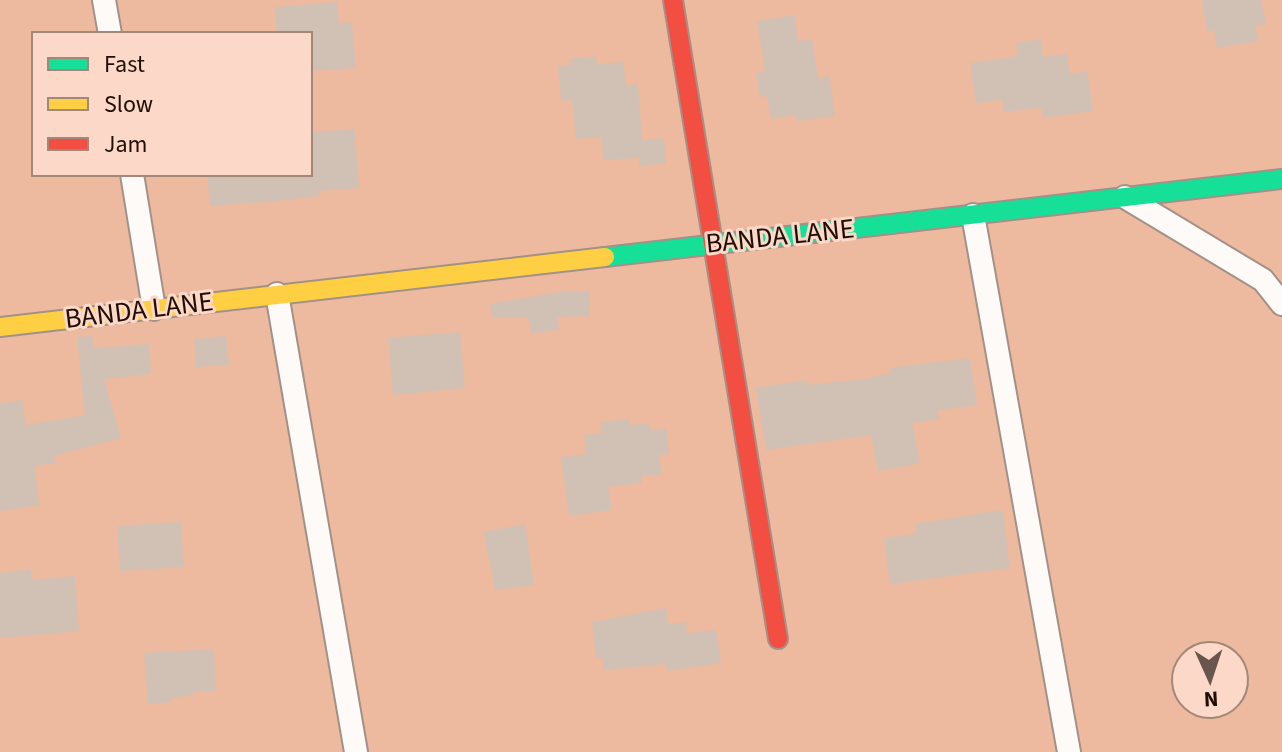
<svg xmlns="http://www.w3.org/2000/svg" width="1282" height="752" font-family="'Source Sans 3',sans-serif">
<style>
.green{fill:#edba9f;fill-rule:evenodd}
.building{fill:#d1c0b4}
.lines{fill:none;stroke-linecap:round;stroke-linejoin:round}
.street-casing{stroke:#a39188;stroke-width:26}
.fast-casing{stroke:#a39188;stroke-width:22}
.slow-casing{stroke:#a39188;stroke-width:22}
.jam-casing{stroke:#a39188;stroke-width:22}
.street{stroke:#fdfaf8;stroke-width:22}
.fast{stroke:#16e098;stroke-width:18}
.slow{stroke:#ffcf43;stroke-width:18}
.jam{stroke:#f24e42;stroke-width:18}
.labels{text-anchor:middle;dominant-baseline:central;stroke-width:6;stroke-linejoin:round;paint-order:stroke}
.street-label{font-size:28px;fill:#200d04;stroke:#fbd8c7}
</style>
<rect width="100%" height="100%" fill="#efdcd3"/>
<path class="green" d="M0 0H1282V752H0ZM34 34H310V174H34ZM1186 656H1234V704H1186Z"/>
<path class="building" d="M1202 0H1261L1266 24 1255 26 1258 41 1217 48 1214 30 1207 31Z
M337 2 339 23 352 22 356 68 310 71V34H277L275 7Z
M795 15 798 41 812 39 818 78 829 76 835 116 797 121 796 115 771 119 767 96 760 97 756 73 765 71 757 21Z
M1041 39 1043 57 1067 54 1070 74 1087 72 1093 111 1043 118 1042 107 1004 112 1002 99 976 103 970 63 1018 56 1016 43Z
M596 56 597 64 623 62 626 85 638 84 642 140 664 138 666 163 639 166V158L603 160 602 137 576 139 572 100 561 101 558 66 569 65V59Z
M355 129 359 188 319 191 320 196 276 201 210 206 207 174H310V132Z
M590 291V316L557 317 559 329 532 334 528 317 492 318 490 304 558 292Z
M460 332 465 388 393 395 388 338Z
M92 336 95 348 149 344 151 374 104 379 121 438 54 456 55 463 35 466 39 505 0 511V404L22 400 26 425 85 415 77 337Z
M226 336 229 365 196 367 194 339Z
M970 358 977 405 938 410 939 419 912 423 920 463 878 471 871 435 766 450 756 388 807 380 808 385 865 379 891 373 890 368Z
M629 419 630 425 649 423 650 430 666 428 669 454 659 455 662 474 641 476 642 483 608 487 612 510 569 516 561 457 586 454 584 435 602 433 601 422Z
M1003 510 1010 568 890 584 884 538 916 534 915 524Z
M181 522 184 567 120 571 117 526Z
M525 524 534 585 495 590 484 532Z
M31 569 32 580 75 576 79 631 0 638V573Z
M666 608 668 624 686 622 687 633 716 630 721 663 667 671 666 664 604 670 602 658H596L592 622Z
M214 649 216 691 193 692V696L172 697V702L148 704 144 653Z"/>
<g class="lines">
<defs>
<path id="street" d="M104 0 110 34
M132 174 154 309
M1125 197 1263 280 1282 304
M973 215 1069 752
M277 294 356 752"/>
<path id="fast" d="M605 257 1282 179"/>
<path id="slow" d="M0 327 605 257"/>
<path id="jam" d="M673 0 778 639"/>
</defs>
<use href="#street" class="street-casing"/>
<use href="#fast" class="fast-casing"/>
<use href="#slow" class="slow-casing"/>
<use href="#jam" class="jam-casing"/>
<use href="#street" class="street"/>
<use href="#fast" class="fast"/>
<use href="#slow" class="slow"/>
<use href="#jam" class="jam"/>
</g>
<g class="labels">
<g class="street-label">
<text transform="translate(780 236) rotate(-6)">BANDA LANE</text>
<text transform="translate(139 310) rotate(-7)">BANDA LANE</text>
</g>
</g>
<rect x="32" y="32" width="280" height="144" fill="#fbd8c7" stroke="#a38779" stroke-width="2"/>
<rect x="48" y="58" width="40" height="12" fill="#16e098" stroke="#a38779" stroke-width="2"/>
<text x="104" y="72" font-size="24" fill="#200d04">Fast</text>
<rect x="48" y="98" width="40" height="12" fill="#ffcf43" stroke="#a38779" stroke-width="2"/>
<text x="104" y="112" font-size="24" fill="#200d04">Slow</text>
<rect x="48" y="138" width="40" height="12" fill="#f24e42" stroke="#a38779" stroke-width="2"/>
<text x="104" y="152" font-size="24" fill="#200d04">Jam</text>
<g transform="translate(1210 680) rotate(177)"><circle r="38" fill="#fbd8c7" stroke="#a38779" stroke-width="2"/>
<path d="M0-6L14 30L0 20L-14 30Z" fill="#68554c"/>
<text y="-12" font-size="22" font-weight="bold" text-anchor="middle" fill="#200d04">N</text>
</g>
</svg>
